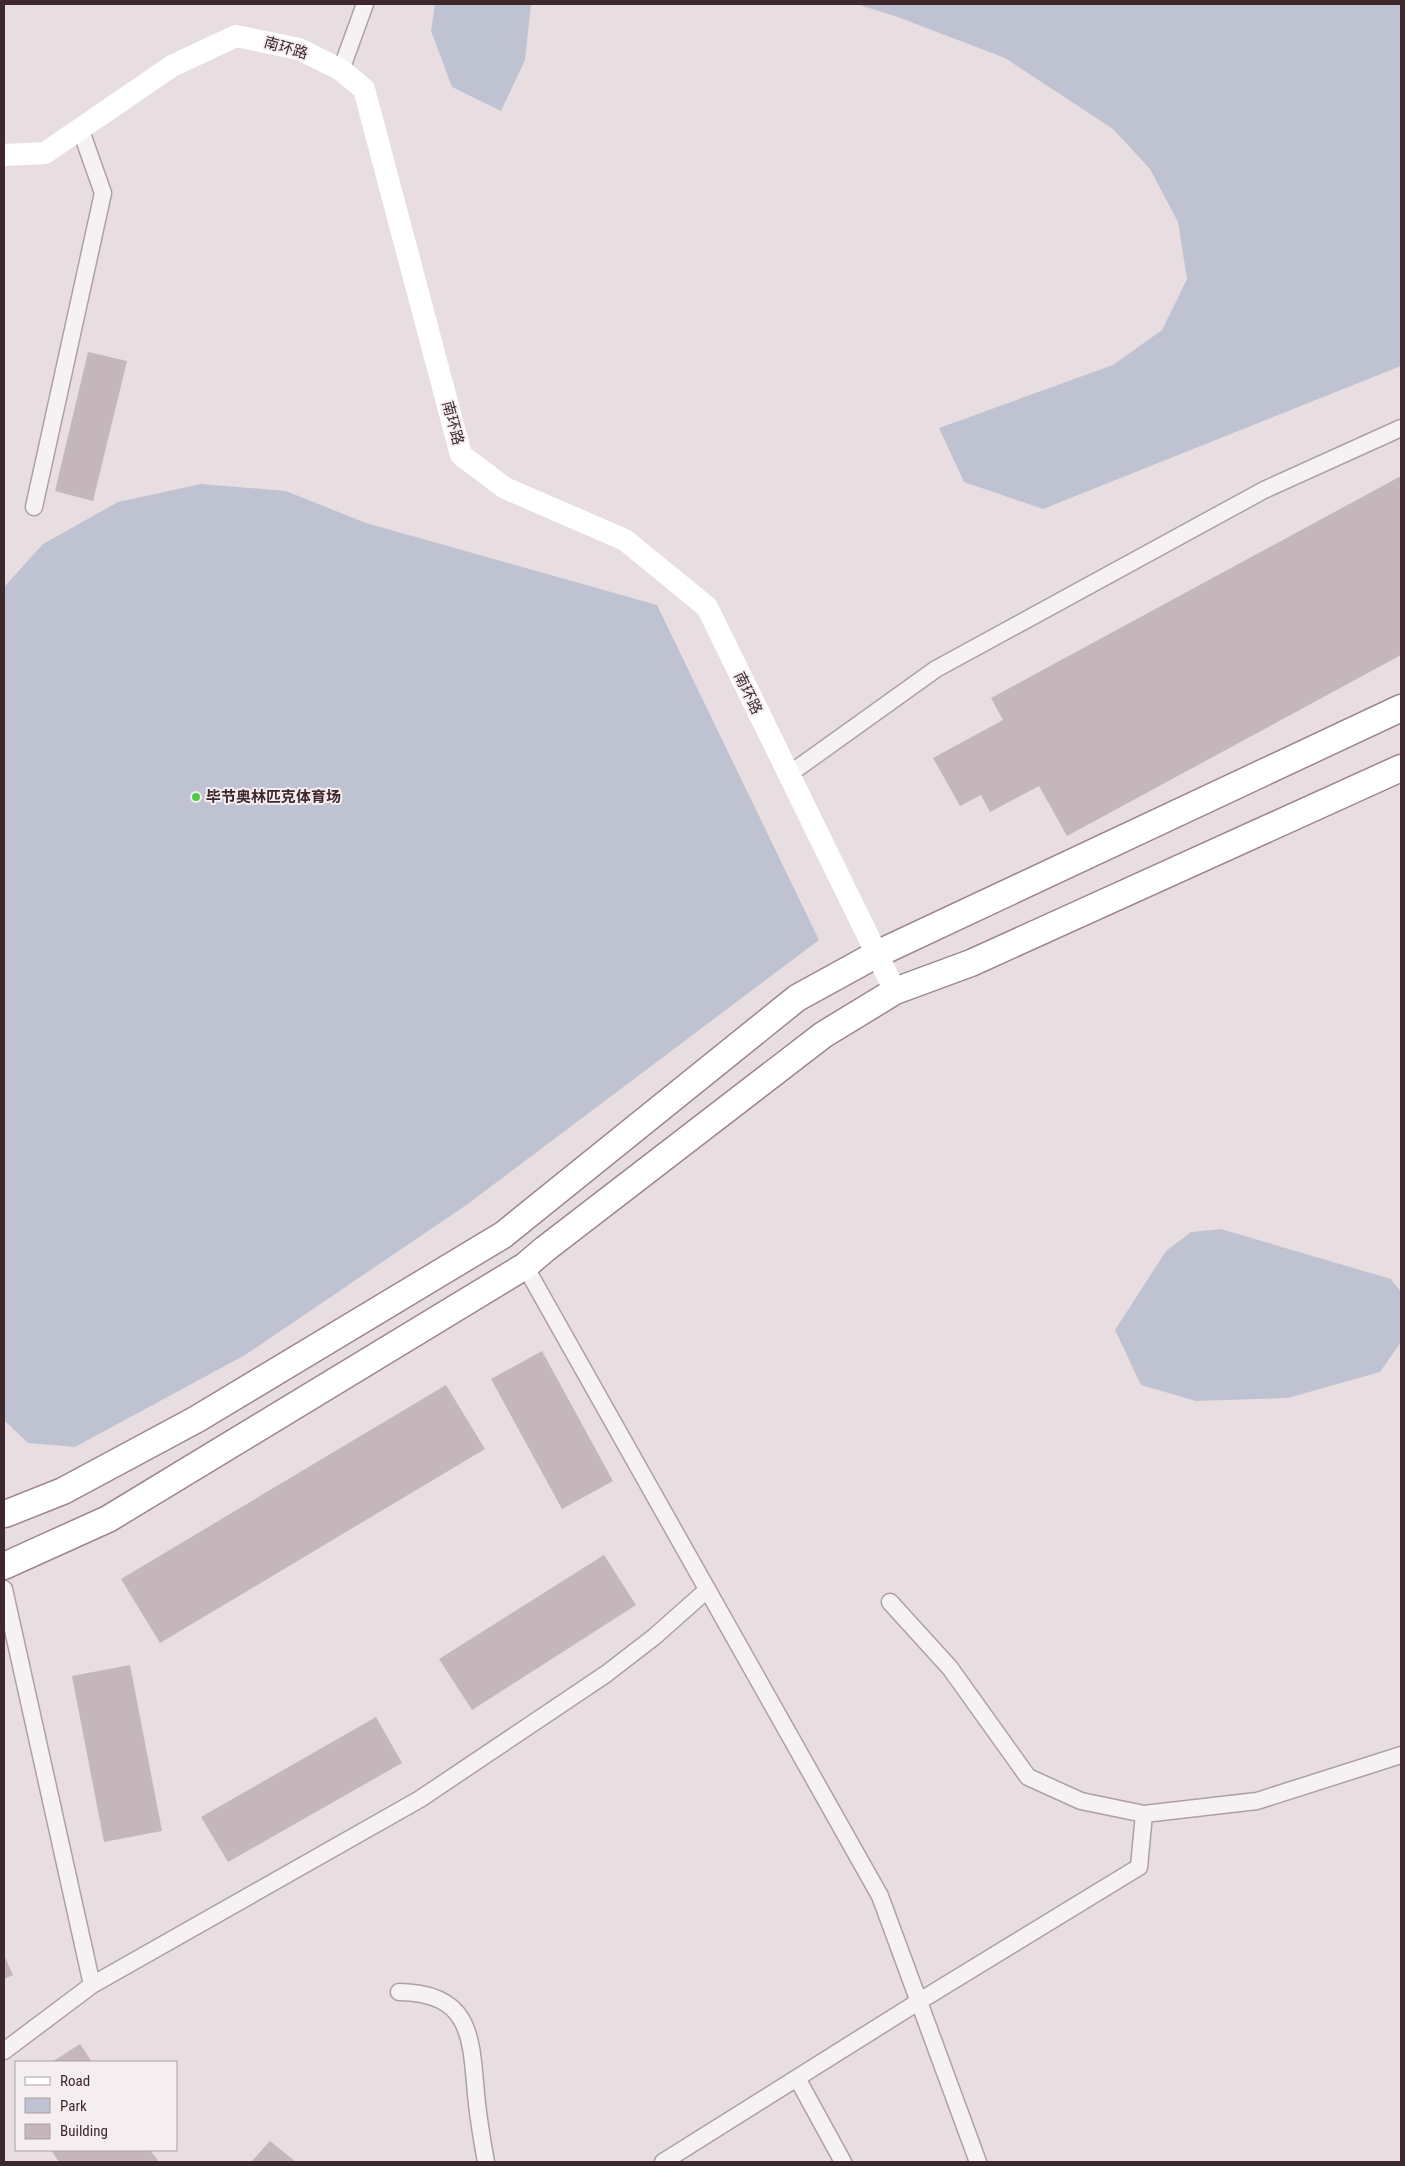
<svg xmlns="http://www.w3.org/2000/svg" width="1405" height="2166" font-family="'Roboto Condensed','Noto Sans SC',sans-serif">
<style>
.green{fill:#bfc3d1}
.building{fill:#c4b6ba}
.lines{fill:none;stroke-linecap:round;stroke-linejoin:round}
.minor-casing{stroke:#aea0a4;stroke-width:19}
.trunk-casing{stroke:#9e868d;stroke-width:29}
.minor{stroke:#f6f1f2;stroke-width:16}
.secondary{stroke:#fff;stroke-width:22}
.trunk{stroke:#fff;stroke-width:26}
.poi-dot{fill:#4dcc44;stroke:#f5eef0;stroke-width:2}
.labels{text-anchor:middle;dominant-baseline:central;stroke-width:4;stroke-linejoin:round;paint-order:stroke}
.street-label{font-size:15px;fill:#3e282e;stroke:#f5eef0}
.poi-label{font-size:15px;font-weight:bold;fill:#3e282e;stroke:#f5eef0;text-anchor:start}
</style>
<rect width="100%" height="100%" fill="#e8dee1"/>
<path class="green" d="M435 4H531L525 60 501 111 452 87 431 31Z
M856 4H1401V366L1043 509 964 482 939 428 1113 365 1162 330 1187 279 1178 222 1150 169 1113 129 1005 58 895 16Z
M201 484 286 491 366 523 657 605 819 940 465 1206 245 1355 75 1447 28 1443 4 1420V587L43 544 118 502Z
M1221 1229 1391 1279 1401 1292V1342L1380 1372 1288 1398 1196 1401 1141 1385 1115 1330 1166 1251 1191 1232Z"/>
<path class="building" d="M88 352 127 361 93 501 55 491Z
M1401 476V655L1067 836 1039 786 990 812 981 795 960 806 933 758 1003 720 991 698Z
M542 1351 613 1481 562 1509 491 1379Z
M446 1385 485 1449 160 1643 121 1579Z
M604 1555 636 1605 472 1710 439 1659Z
M130 1665 162 1831 104 1842 72 1676Z
M376 1717 402 1763 228 1862 201 1817Z
M4 1955 13 1975 4 1979Z
M80 2044 92 2062H52Z
M270 2141 296 2162H251Z
M51 2150H150L159 2162H59Z"/>
<g class="lines">
<defs>
<path id="minor" d="M341 70 365 4
M34 507 103 193 80 128
M788 775 936 669 1264 490 1401 428
M525 1266 880 1896 978 2162
M4 1589 92 1985
M890 1602 950 1668 1028 1777 1081 1801 1144 1814
M399 1992C471 1993 471 2036 476 2094 478 2117 482 2140 486 2162
M4 2051 92 1985 420 1799 606 1674 654 1637 707 1590
M797 2078 843 2162
M663 2162 918 2002 1139 1867 1144 1814 1257 1801 1401 1755"/>
<path id="trunk" d="M5 1514 63 1491 197 1419 503 1235 797 998 877 954 1401 708
M4 1566 108 1519 525 1266 545 1249 823 1035 895 991 971 963 1401 768"/>
</defs>
<use href="#minor" class="minor-casing"/>
<use href="#trunk" class="trunk-casing"/>
<use href="#minor" class="minor"/>
<path class="secondary" d="M4 155 45 153 172 66 236 36 299 49 341 70 364 89 461 455 505 488 625 540 707 607 895 991"/>
<use href="#trunk" class="trunk"/>
</g>
<circle class="poi-dot" cx="196" cy="797" r="5"/>
<g class="labels">
<g class="street-label">
<text transform="translate(286 48) rotate(16)">南环路</text>
<text transform="translate(453 423) rotate(75)">南环路</text>
<text transform="translate(748 693) rotate(64)">南环路</text>
</g>
<g class="poi-label">
<text x="206" y="797">毕节奥林匹克体育场</text>
</g>
</g>
<rect width="1405" height="2166" fill="none" stroke="#3e282e" stroke-width="10"/>
<rect x="15" y="2061" width="162" height="90" fill="#f5eef0" stroke="#ac9fa2"/>
<rect x="25" y="2077" width="25" height="8" fill="#ffffff" stroke="#ac9fa2"/>
<text x="60" y="2086" font-size="15" fill="#3e282e">Road</text>
<rect x="25" y="2098" width="25" height="15" fill="#bfc3d1" stroke="#ac9fa2"/>
<text x="60" y="2111" font-size="15" fill="#3e282e">Park</text>
<rect x="25" y="2124" width="25" height="15" fill="#c4b6ba" stroke="#ac9fa2"/>
<text x="60" y="2136" font-size="15" fill="#3e282e">Building</text>
</svg>
